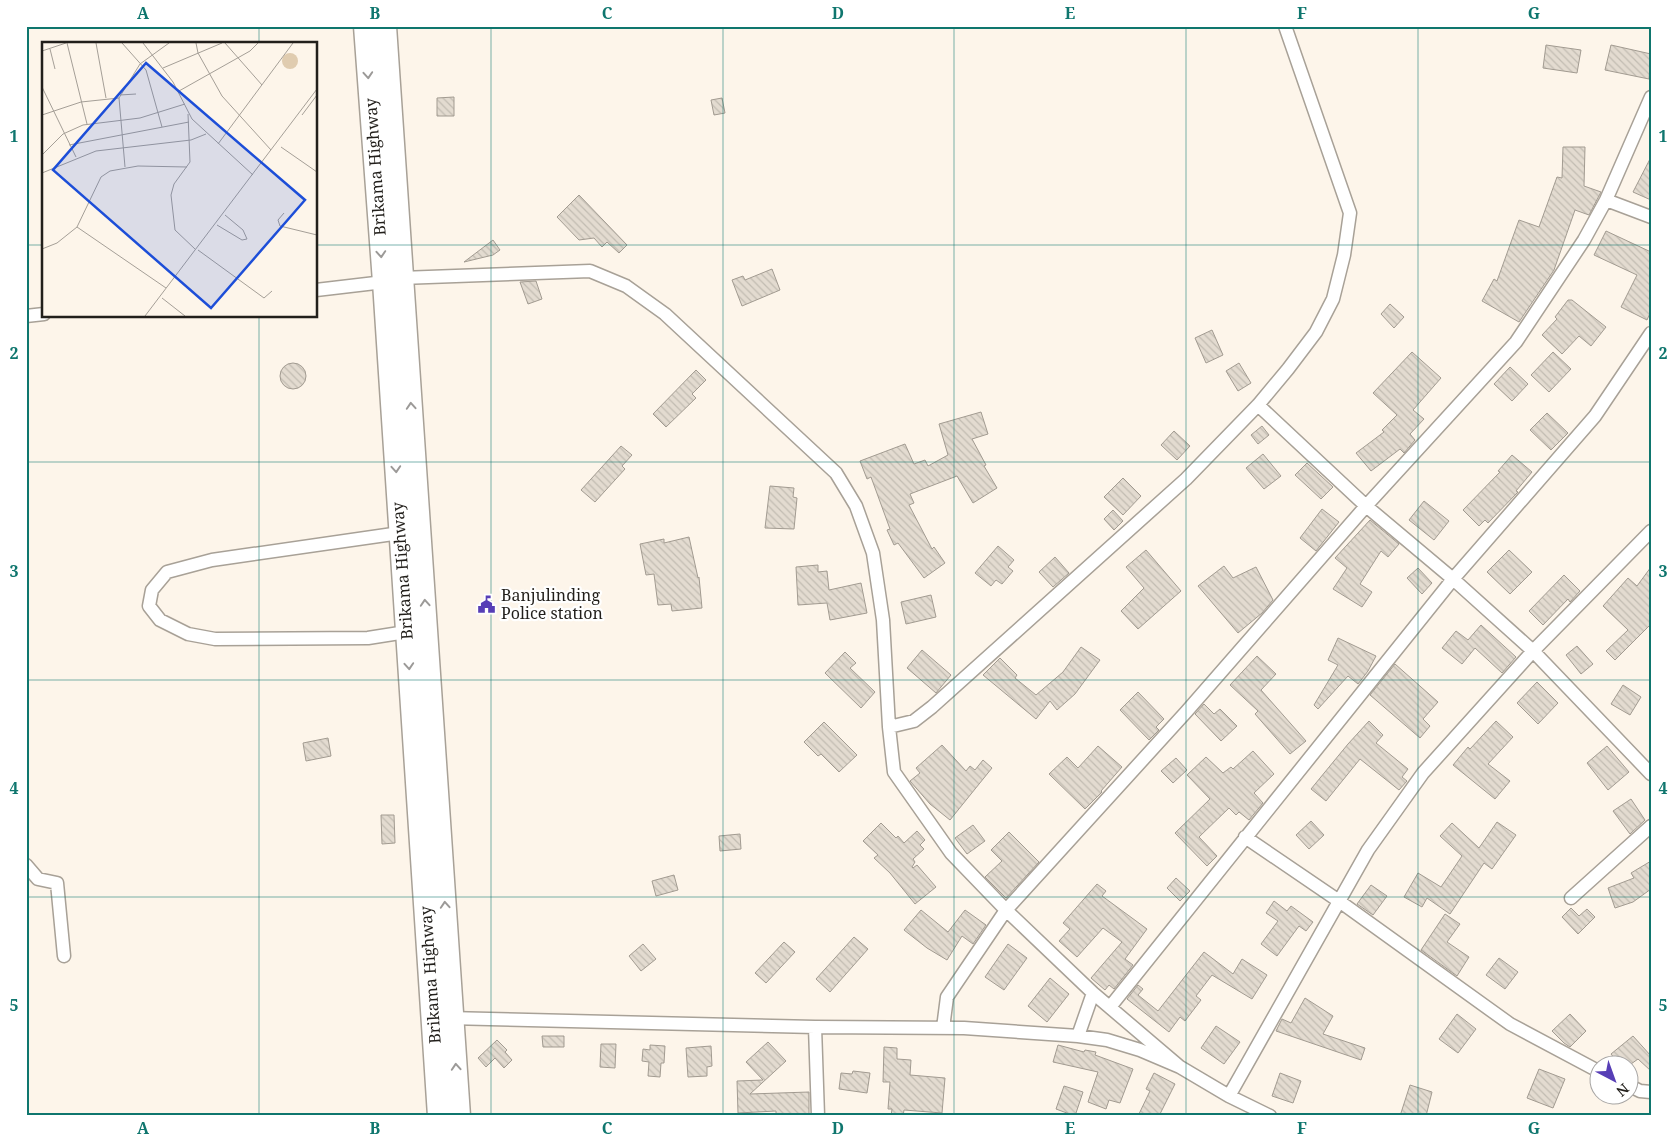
<svg xmlns="http://www.w3.org/2000/svg" width="1677" height="1142" font-family="'Noto Serif',serif">
<style>
.building{fill:url(#building-back-hatch);stroke:#a29b91}
.lines{fill:none;stroke-linecap:round;stroke-linejoin:round}
.street-casing{stroke:#a8a197;stroke-width:15}
.highway-casing{stroke:#a8a197;stroke-width:25}
.street{stroke:#fff;stroke-width:12}
.highway{stroke:#fff;stroke-width:22}
.oneway{stroke:#9c9a98}
.grid{fill:none;stroke:#0f766e;stroke-width:1;stroke-opacity:0.55}
.labels{text-anchor:middle;dominant-baseline:central;stroke-width:4.5;stroke-linejoin:round;paint-order:stroke}
.street-label{font-size:16px;fill:#221f1b;stroke:#fff}
.poi-label{font-size:16px;fill:#221f1b;stroke:#fff;text-anchor:start}
.inset-road{fill:none;stroke:#a59f97;stroke-width:1}
.view{fill:#1d4ed8;fill-opacity:0.15;stroke:#1d4ed8;stroke-width:2.5}
.inset-edge{fill:none;stroke:#221f1b;stroke-width:2.5}
.neatline{fill:none;stroke:#0f766e;stroke-width:2}
.grid-label{font-size:16px;text-anchor:middle;font-weight:bold;fill:#0f766e}
</style>
<defs>
<pattern id="building-back-hatch" width="6" height="6" patternUnits="userSpaceOnUse" patternTransform="scale(1.25)"><rect width="6" height="6" fill="#e3dbd0"/><path d="M-1 5l2 2M0 0l6 6M5-1l2 2" fill="none" stroke="#c2bcb2"/></pattern>
</defs>
<rect width="100%" height="100%" fill="#fdf5ea"/>
<path class="building" d="M1546 45 1581 50 1577 73 1543 68Z
M1611 45 1651 54 1649 79 1605 70Z
M454 97V116H437V98Z
M722 98 725 113 714 115 711 100Z
M1563 147H1585L1584 186 1601 192 1589 215 1575 210 1554 270 1519 322 1482 301 1494 279 1497 281 1519 220 1539 227 1557 177 1562 178Z
M1651 157V200L1633 192Z
M579 195 627 245 619 253 607 242 602 247 594 238 579 240 557 217Z
M1606 231 1651 252V311L1647 320 1621 307 1637 275 1594 255Z
M493 240 500 250 493 255 464 262Z
M772 269 780 290 742 306 732 280 743 276 745 280Z
M536 281 542 299 528 304 520 282Z
M1568 300H1572L1606 327 1591 346 1579 336 1562 354 1542 335 1557 319 1555 317Z
M1390 304 1404 317 1394 328 1381 314Z
M1212 330 1223 355 1206 363 1195 338Z
M1412 352 1441 378 1413 410 1424 419 1410 434 1415 440 1404 453 1400 449 1371 471 1356 453 1384 432 1382 430 1397 415 1373 393Z
M1553 352 1571 369 1549 392 1531 375Z
M280 376a13 13 0 1 1 26 0a13 13 0 1 1-26 0Z
M1239 363 1251 383 1238 391 1226 371Z
M1510 367 1528 384 1512 401 1494 384Z
M696 370 706 380 692 394 696 398 666 427 653 414Z
M981 412 988 434 972 439 986 465 984 466 997 488 973 503 957 476 910 494 914 503 909 505 932 549 934 547 945 563 924 578 898 543 894 545 887 530 890 529 871 477 867 479 860 461 905 444 914 464 925 460 928 466 948 455 939 424Z
M1547 413 1568 433 1551 450 1530 430Z
M1262 426 1269 435 1258 444 1251 435Z
M1174 431 1190 446 1177 460 1161 445Z
M621 446 632 455 622 466 625 469 595 502 581 490Z
M1263 454 1281 476 1264 489 1246 468Z
M1512 455 1532 472 1516 491 1518 492 1488 523 1485 520 1479 526 1463 510 1500 472 1498 471Z
M1307 463 1333 487 1321 499 1295 475Z
M1123 478 1141 496 1123 515 1104 497Z
M770 486 794 488 793 497 797 498 794 529 765 528Z
M1424 501 1449 521 1434 540 1409 520Z
M1322 509 1339 522 1316 551 1300 538Z
M1113 510 1123 521 1114 530 1104 519Z
M1370 520 1399 544 1388 557 1381 551 1360 584 1372 592 1362 607 1333 589 1347 568 1335 558Z
M689 537 698 578 699 577 702 608 672 611 671 604 658 605 654 574 646 575 640 544 664 539V543Z
M998 546 1014 560 1008 567 1013 571 1002 584 996 580 991 586 975 573Z
M1146 550 1181 591 1138 629 1121 611 1144 588 1126 567Z
M1509 550 1532 572 1510 594 1487 572Z
M1055 557 1069 573 1053 587 1039 572Z
M818 565V572L827 571 829 590 861 583 867 613 830 620 827 603 798 605 796 567Z
M1224 566 1233 578 1256 567 1273 600 1262 613 1238 633 1198 586Z
M1651 567V624L1615 660 1606 651 1628 630 1603 606 1628 578 1637 586Z
M1418 568 1432 583 1422 594 1407 578Z
M1564 575 1580 591 1570 602 1568 599 1543 625 1529 611Z
M931 595 936 617 906 624 901 602Z
M1481 625 1516 657 1502 673 1475 648 1462 664 1442 648 1456 631 1468 640Z
M1338 638 1376 656 1368 671 1358 684 1348 676 1318 709 1314 705 1338 665 1328 660Z
M1577 646 1593 664 1581 674 1566 655Z
M1081 647 1100 660 1075 694 1057 710 1050 701 1036 719 983 675 1000 658 1017 675 1015 678 1036 695 1063 672Z
M922 650 951 675 936 693 907 668Z
M845 652 856 663 850 668 875 692 861 708 825 673Z
M1257 656 1276 674 1261 690 1306 741 1290 754 1255 714 1258 711 1230 685Z
M1395 664 1438 702 1423 719 1430 726 1420 738 1370 695Z
M1537 682 1558 703 1538 724 1517 703Z
M1623 685 1641 697 1630 715 1611 704Z
M1138 692 1164 719 1156 727 1159 730 1149 740 1120 710Z
M1204 704 1214 714 1220 709 1237 726 1221 741 1195 714Z
M1369 721 1383 735 1376 743 1408 769 1402 777 1407 781 1399 790 1360 759 1326 801 1311 789 1348 744Z
M1496 721 1513 737 1488 764 1510 781 1495 799 1453 765 1468 747 1470 749Z
M824 722 857 755 839 772 821 754 818 756 804 742Z
M328 738 331 756 306 761 303 743Z
M942 745 966 771 970 766 975 770 983 760 992 768 950 820 930 804 910 781 920 773 916 768Z
M1098 746 1122 767 1101 791 1102 792 1085 809 1049 774 1067 757 1078 768Z
M1607 746 1629 772 1608 790 1587 763Z
M1253 751 1274 774 1254 793 1263 803 1249 820 1239 812 1236 815 1229 808 1199 837 1217 856 1207 866 1175 833 1210 799 1187 775 1206 757 1223 773 1231 767 1233 769Z
M1176 758 1187 770 1173 783 1161 771Z
M1631 799 1645 820 1630 834 1613 811Z
M381 815H394L395 843 382 844Z
M1311 821 1324 835 1309 849 1296 835Z
M1497 822 1516 835 1492 869 1484 863 1450 914 1427 898 1422 907 1404 897 1418 873 1441 887 1462 856 1440 836 1452 823 1479 848Z
M881 823 896 838 898 836 904 843 917 831 925 840 920 845 924 849 913 859 915 862 912 867 913 868 917 865 936 887 915 904 890 873 874 858 878 855 863 841Z
M973 825 985 841 967 854 955 838Z
M1009 832 1039 862 1006 898 985 877 1002 861 991 850Z
M740 834 741 849 720 851 719 836Z
M1651 861V889L1633 902 1615 908 1608 888 1634 878 1631 873Z
M674 875 678 890 656 896 652 881Z
M1176 878 1190 891 1180 901 1167 888Z
M1097 884 1106 891 1102 896 1147 929 1125 959 1133 965 1114 989 1109 985 1105 990 1091 978 1122 942 1103 928 1077 957 1059 941 1070 929 1063 923Z
M1371 885 1387 896 1373 915 1357 904Z
M1274 901 1287 911 1291 906 1313 922 1306 931 1299 926 1277 956 1261 944 1278 921 1266 913Z
M1571 908 1579 916 1587 909 1595 917 1578 934 1562 917Z
M921 910 948 932 965 910 986 925 973 944 962 936 947 960 927 948 904 930Z
M1445 914 1460 924 1447 942 1469 957 1457 976 1421 950Z
M854 937 868 949 830 992 816 979Z
M784 942 795 952 766 983 755 973Z
M643 944 656 959 641 971 629 956Z
M1008 944 1027 958 1004 990 985 977Z
M1204 952 1233 974 1242 959 1267 975 1252 999 1212 975 1196 996 1201 1000 1185 1021 1180 1017 1169 1032 1127 999 1138 985 1143 989 1138 995 1158 1011Z
M1499 958 1518 972 1505 989 1486 975Z
M1050 978 1069 994 1047 1022 1028 1006Z
M1305 998 1333 1016 1323 1034 1365 1048 1361 1060 1276 1031 1282 1019 1291 1023Z
M1457 1014 1476 1029 1458 1053 1439 1039Z
M1570 1014 1586 1031 1570 1047 1564 1043 1552 1031Z
M1216 1026 1240 1042 1224 1064 1201 1048Z
M542 1036H564V1047H543Z
M1633 1036 1651 1056V1071L1638 1059 1631 1064H1619L1611 1054Z
M497 1040 507 1050 505 1052 512 1060 504 1068 495 1058 486 1067 478 1058Z
M768 1042 786 1061 750 1094 809 1092V1115L776 1116V1111L738 1113 737 1081 763 1080 746 1062Z
M601 1044H616L615 1068 600 1067Z
M650 1045 665 1046 664 1063H661L660 1077 648 1076 649 1062 642 1061 643 1049 650 1050Z
M1058 1045 1084 1052 1085 1050 1096 1052 1095 1055 1133 1069 1120 1103 1109 1100 1106 1109 1088 1102 1098 1072 1053 1062Z
M711 1046 712 1066 707 1067V1076L688 1077 686 1048Z
M884 1047 897 1048V1059L911 1060 910 1075 945 1078 942 1113 904 1110 903 1116H891L892 1109H888L890 1082H883Z
M1539 1069 1565 1079 1553 1108 1527 1098Z
M853 1071 870 1073 867 1093 839 1089 841 1073 852 1074Z
M1154 1073 1175 1084 1159 1116H1138L1150 1091 1146 1089Z
M1280 1073 1301 1081 1293 1103 1272 1096Z
M1410 1085 1432 1092 1426 1116H1400Z
M1064 1086 1083 1092 1075 1116 1056 1109Z"/>
<g class="lines">
<defs>
<path id="street" d="M1606 200 1651 217
M401 278 590 271 626 286 665 314 836 473 856 506 873 553 883 620 889 727 894 772 951 853 1006 910 1093 993 1180 1067
M316 290 384 282
M26 316 44 314
M1258 405 1366 506 1453 579 1533 651 1651 774
M400 533 212 560 167 572 152 590 149 606 160 620 188 634 215 639 368 638 406 632
M889 727 914 721 932 707 1186 479 1258 405 1288 369 1316 332 1333 299 1344 255 1350 213 1285 26
M1245 837 1339 901 1510 1024 1600 1072
M26 865 38 879 57 883 64 956
M1571 898 1651 826
M1110 1007 1453 579 1595 416 1651 333
M448 1018 815 1027 964 1028 1078 1036 1107 1040 1140 1050 1180 1067 1229 1096 1270 1116
M815 1027 818 1116
M943 1028 947 997 1006 910 1187 711 1366 506 1516 342 1584 240 1606 200 1651 97
M1078 1036 1093 993
M1630 1086 1640 1091 1651 1092
M1229 1096 1368 850 1423 773 1533 651 1651 531"/>
<path id="highway" d="M365 26 384 282 439 1116
M385 26 459 1116"/>
</defs>
<use href="#street" class="street-casing"/>
<use href="#highway" class="highway-casing"/>
<use href="#street" class="street"/>
<use href="#highway" class="highway"/>
</g>
<defs><path id="oneway-chevron" d="M-2-3.5L2.5 0L-2 3.5" fill="none" stroke-width="1.6" stroke-linecap="round" stroke-linejoin="round" transform="scale(1.25)"/></defs>
<g class="oneway">
<use href="#oneway-chevron" transform="translate(368 75) rotate(86)"/>
<use href="#oneway-chevron" transform="translate(381 254) rotate(86)"/>
<use href="#oneway-chevron" transform="translate(411 406) rotate(-94)"/>
<use href="#oneway-chevron" transform="translate(396 469) rotate(86)"/>
<use href="#oneway-chevron" transform="translate(425 603) rotate(-94)"/>
<use href="#oneway-chevron" transform="translate(409 666) rotate(86)"/>
<use href="#oneway-chevron" transform="translate(445 905) rotate(-94)"/>
<use href="#oneway-chevron" transform="translate(456 1067) rotate(-94)"/>
</g>
<path class="grid" d="M259 26V44M491 26V1116M723 26V1116M954 26V1116M1186 26V1116M1418 26V1116M26 245H44M316 245H1651M259 316V1116M26 462H1651M26 680H1651M26 897H1651"/>
<defs>
<symbol id="civic-bare" viewBox="-9 -9 18 18"><path d="M-.6-6.5H3V-4.5H.6V-3L4-1V1h2V6H-6V1h2V-1L-.6-3ZM-1.2 2.5V6h2.4V2.5Z" fill="#573eb6" stroke="#fff" stroke-width="2.5" paint-order="stroke"/></symbol>
</defs>
<g fill-rule="evenodd">
<use href="#civic-bare" x="474" y="592" width="25" height="25"/>
</g>
<g class="labels">
<g class="street-label">
<text transform="translate(375 167) rotate(-94)">Brikama Highway</text>
<text transform="translate(402 571) rotate(-94)">Brikama Highway</text>
<text transform="translate(430 975) rotate(-94)">Brikama Highway</text>
</g>
<g class="poi-label">
<text x="501" y="595">Banjulinding<tspan x="501" dy="18">Police station</tspan></text>
</g>
</g>
<g transform="translate(42 42)">
<rect width="275" height="275" fill="#fdf5ea"/>
<path d="M240 19a8 8 0 1 1 16 0a8 8 0 1 1-16 0Z" fill="#e0ccb0"/>
<path class="inset-road" d="M25 1 45 82M54 1 64 56M80 1 104 28 120 85M101 1 131 40 150 77 211 133M154 1 156 11 180 54 229 108M183 1 220 43M8 7 13 27M0 9 24 1M121 26 180 1M0 45 34 115M137 49 208 9 216 1M78 53 94 52M146 72 148 120 132 142 129 153 133 188 153 207M0 73 39 60 77 56M260 73 275 53M176 102 251 1M27 103 147 80M239 105 275 130M0 113 21 92 41 83 98 76 143 62M83 125 77 56 98 22 127 1M0 131 54 109 149 98 164 92M242 171 236 178 238 184 275 193M175 183 200 198 205 197 201 188 183 173M35 185 124 246M0 207 15 201 35 185 59 135 68 129 96 124 145 125M156 208 222 256 230 249M120 256 143 274M103 274 275 47"/>
<path class="view" d="M104 21 263 158 169 266 11 128Z"/>
<rect width="275" height="275" class="inset-edge"/>
</g>
<rect width="1677" height="1142" fill="none" stroke="#ffffff" stroke-width="55"/>
<g transform="translate(1614 1080) rotate(139)"><circle r="24" fill="#ffffff" stroke="#a7a5a4"/>
<path d="M0-4L9 19L0 12L-9 19Z" fill="#573eb6"/>
<text y="-8" font-size="14" font-weight="bold" text-anchor="middle" fill="#221f1b">N</text>
</g>
<rect x="28" y="28" width="1622" height="1086" class="neatline"/>
<g class="grid-label">
<text x="143" y="19">A</text>
<text x="375" y="19">B</text>
<text x="607" y="19">C</text>
<text x="838" y="19">D</text>
<text x="1070" y="19">E</text>
<text x="1302" y="19">F</text>
<text x="1534" y="19">G</text>
<text x="14" y="142">1</text>
<text x="1663" y="142">1</text>
<text x="14" y="359">2</text>
<text x="1663" y="359">2</text>
<text x="14" y="577">3</text>
<text x="1663" y="577">3</text>
<text x="14" y="794">4</text>
<text x="1663" y="794">4</text>
<text x="14" y="1011">5</text>
<text x="1663" y="1011">5</text>
<text x="143" y="1134">A</text>
<text x="375" y="1134">B</text>
<text x="607" y="1134">C</text>
<text x="838" y="1134">D</text>
<text x="1070" y="1134">E</text>
<text x="1302" y="1134">F</text>
<text x="1534" y="1134">G</text>
</g>
</svg>
